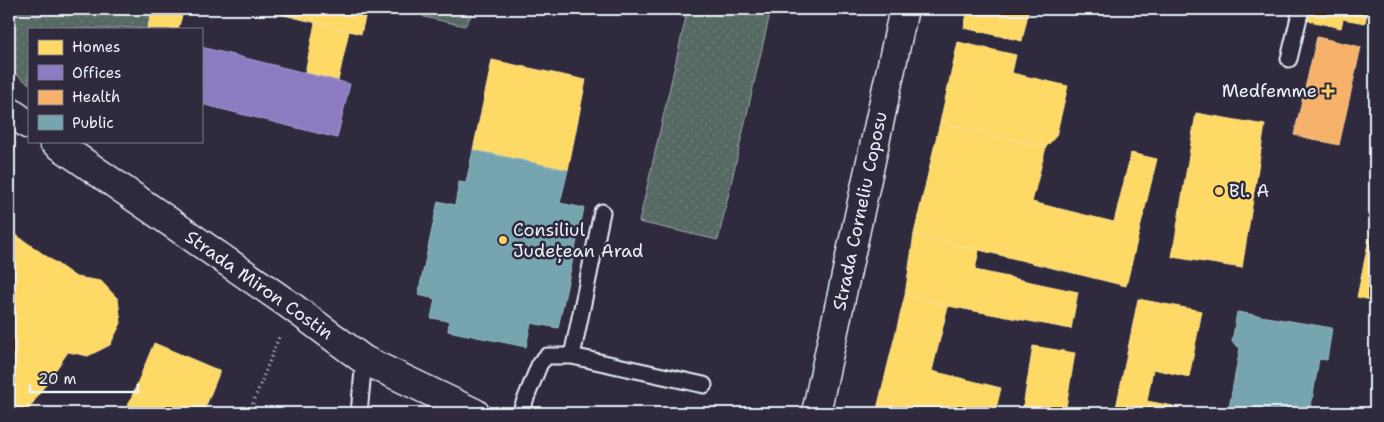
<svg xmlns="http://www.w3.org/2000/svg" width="1384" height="422" font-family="'Shantell Sans',sans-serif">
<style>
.green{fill:url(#green-dots);stroke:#9fadad}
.homes{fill:#ffd966;stroke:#f8e092}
.offices{fill:#8e7cc3;stroke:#a99fd3}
.health{fill:#f6b26b;stroke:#f2c595}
.public{fill:#76a5af;stroke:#98bcc5}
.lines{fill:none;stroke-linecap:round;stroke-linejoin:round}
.service-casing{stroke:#e8f1f8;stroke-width:19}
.secondary-casing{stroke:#e8f1f8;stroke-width:31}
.path{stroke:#e8f1f8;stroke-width:3;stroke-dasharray:1 4;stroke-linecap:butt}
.service{stroke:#2f2a3d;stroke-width:15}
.secondary{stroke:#2f2a3d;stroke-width:28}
.poi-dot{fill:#ffd166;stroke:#2f2a3d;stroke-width:2}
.labels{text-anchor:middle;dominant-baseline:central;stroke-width:5;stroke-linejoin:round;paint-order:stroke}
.poi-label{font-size:18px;fill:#e8f1f8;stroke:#2f2a3d;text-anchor:start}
.street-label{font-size:18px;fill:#e8f1f8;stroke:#2f2a3d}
</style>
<defs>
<pattern id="green-dots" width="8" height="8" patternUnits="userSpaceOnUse" patternTransform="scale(1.25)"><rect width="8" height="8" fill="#566962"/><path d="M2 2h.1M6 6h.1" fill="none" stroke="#6e7f79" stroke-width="1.8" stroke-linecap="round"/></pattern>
</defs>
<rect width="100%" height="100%" fill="#2f2a3d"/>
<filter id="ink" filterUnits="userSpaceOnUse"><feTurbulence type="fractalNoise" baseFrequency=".02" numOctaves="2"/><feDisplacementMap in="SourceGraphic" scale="10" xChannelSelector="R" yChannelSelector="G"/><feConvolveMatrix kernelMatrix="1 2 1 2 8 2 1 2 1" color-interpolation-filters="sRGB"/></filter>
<g filter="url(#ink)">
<path class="green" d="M9 9H153L147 29 119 27 118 29H29V84L9 69Z
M419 9H475L465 26 424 17Z
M658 9H771L718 240 639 222 686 17Z"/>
<path class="homes" d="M153 9H184L178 29H147Z
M260 9H367L361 34Z
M968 9H1029L1022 41 964 28Z
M1307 9H1368L1365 23 1343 19 1341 28 1305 20Z
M315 23 349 31 338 81 305 73Z
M958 42 1016 55 1012 73 1068 86 1056 136 1046 147 940 122Z
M492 60 586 80 568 170 473 150Z
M1196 113 1265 125 1242 268 1172 257Z
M940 122 1046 147 1032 202 1114 222 1131 153 1157 159 1126 286 914 234Z
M1375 210V301L1357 297Z
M9 230 76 277 101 281 118 299 121 323 110 345 88 356 68 352 26 413H9Z
M914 234 979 250 975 270 1078 292 1071 329 948 306 905 295Z
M905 295 948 306 932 371 1001 388 995 413H876Z
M1138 299 1202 311 1189 377 1153 369 1147 401 1173 406 1172 413H1115Z
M154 343 220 371 203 413H125Z
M1033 346 1075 353 1065 413H1022Z"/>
<path class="offices" d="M201 47 350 84 337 138 201 104Z"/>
<path class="health" d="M1317 37 1361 47 1339 145 1294 135Z"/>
<path class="public" d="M473 150 568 170 560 203 584 208 558 328 531 323 526 347 448 331 449 321 431 318 435 299 418 295 438 201 455 205 459 182 466 183Z
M1237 312 1332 328 1327 360 1319 359 1310 413H1228L1240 348 1232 342Z"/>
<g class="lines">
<defs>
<path id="service" d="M1289 59 1301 9
M572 356 602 212
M359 413 364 360
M520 413 540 363 547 356H572L704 385"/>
<path id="secondary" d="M9 111 29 125
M53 141 291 306 364 360 475 413
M816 413 904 9"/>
</defs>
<use href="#service" class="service-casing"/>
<use href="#secondary" class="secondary-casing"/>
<path class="path" d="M249 413 279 337"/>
<use href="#service" class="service"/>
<use href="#secondary" class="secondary"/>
</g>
</g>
<g class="poi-dot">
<path d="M1325.5 83.5h5v5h5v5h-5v5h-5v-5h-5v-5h5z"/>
<circle cx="1219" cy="191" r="5"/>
<circle cx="503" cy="240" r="5"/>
</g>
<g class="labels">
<g class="poi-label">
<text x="1317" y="91" text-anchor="end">Medfemme</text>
<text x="1229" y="191">Bl. A</text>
<text x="513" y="230">Consiliul<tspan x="513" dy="21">Județean Arad</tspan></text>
</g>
<g class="street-label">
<text transform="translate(860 211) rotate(-78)">Strada Corneliu Coposu</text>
<text transform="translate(259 285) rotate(35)">Strada Miron Costin</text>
</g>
</g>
<rect width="1384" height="422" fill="none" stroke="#2f2a3d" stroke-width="30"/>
<rect x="15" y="15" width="1354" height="392" fill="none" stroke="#e8f1f8" stroke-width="2" filter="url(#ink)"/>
<rect x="28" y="28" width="175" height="115" fill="#2f2a3d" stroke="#797a88"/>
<rect x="38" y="40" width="25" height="15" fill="#ffd966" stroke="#797a88"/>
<text x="72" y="52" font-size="15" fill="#e8f1f8">Homes</text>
<rect x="38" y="65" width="25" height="15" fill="#8e7cc3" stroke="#797a88"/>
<text x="72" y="78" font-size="15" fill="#e8f1f8">Offices</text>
<rect x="38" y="90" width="25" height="15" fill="#f6b26b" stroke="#797a88"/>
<text x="72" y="102" font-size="15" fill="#e8f1f8">Health</text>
<rect x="38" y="115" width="25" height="15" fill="#76a5af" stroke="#797a88"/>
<text x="72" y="128" font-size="15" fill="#e8f1f8">Public</text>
<path d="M30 384v8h108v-8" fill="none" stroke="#e8f1f8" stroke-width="2.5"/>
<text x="38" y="384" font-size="15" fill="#e8f1f8" stroke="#2f2a3d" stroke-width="4" paint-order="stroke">20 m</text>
</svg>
